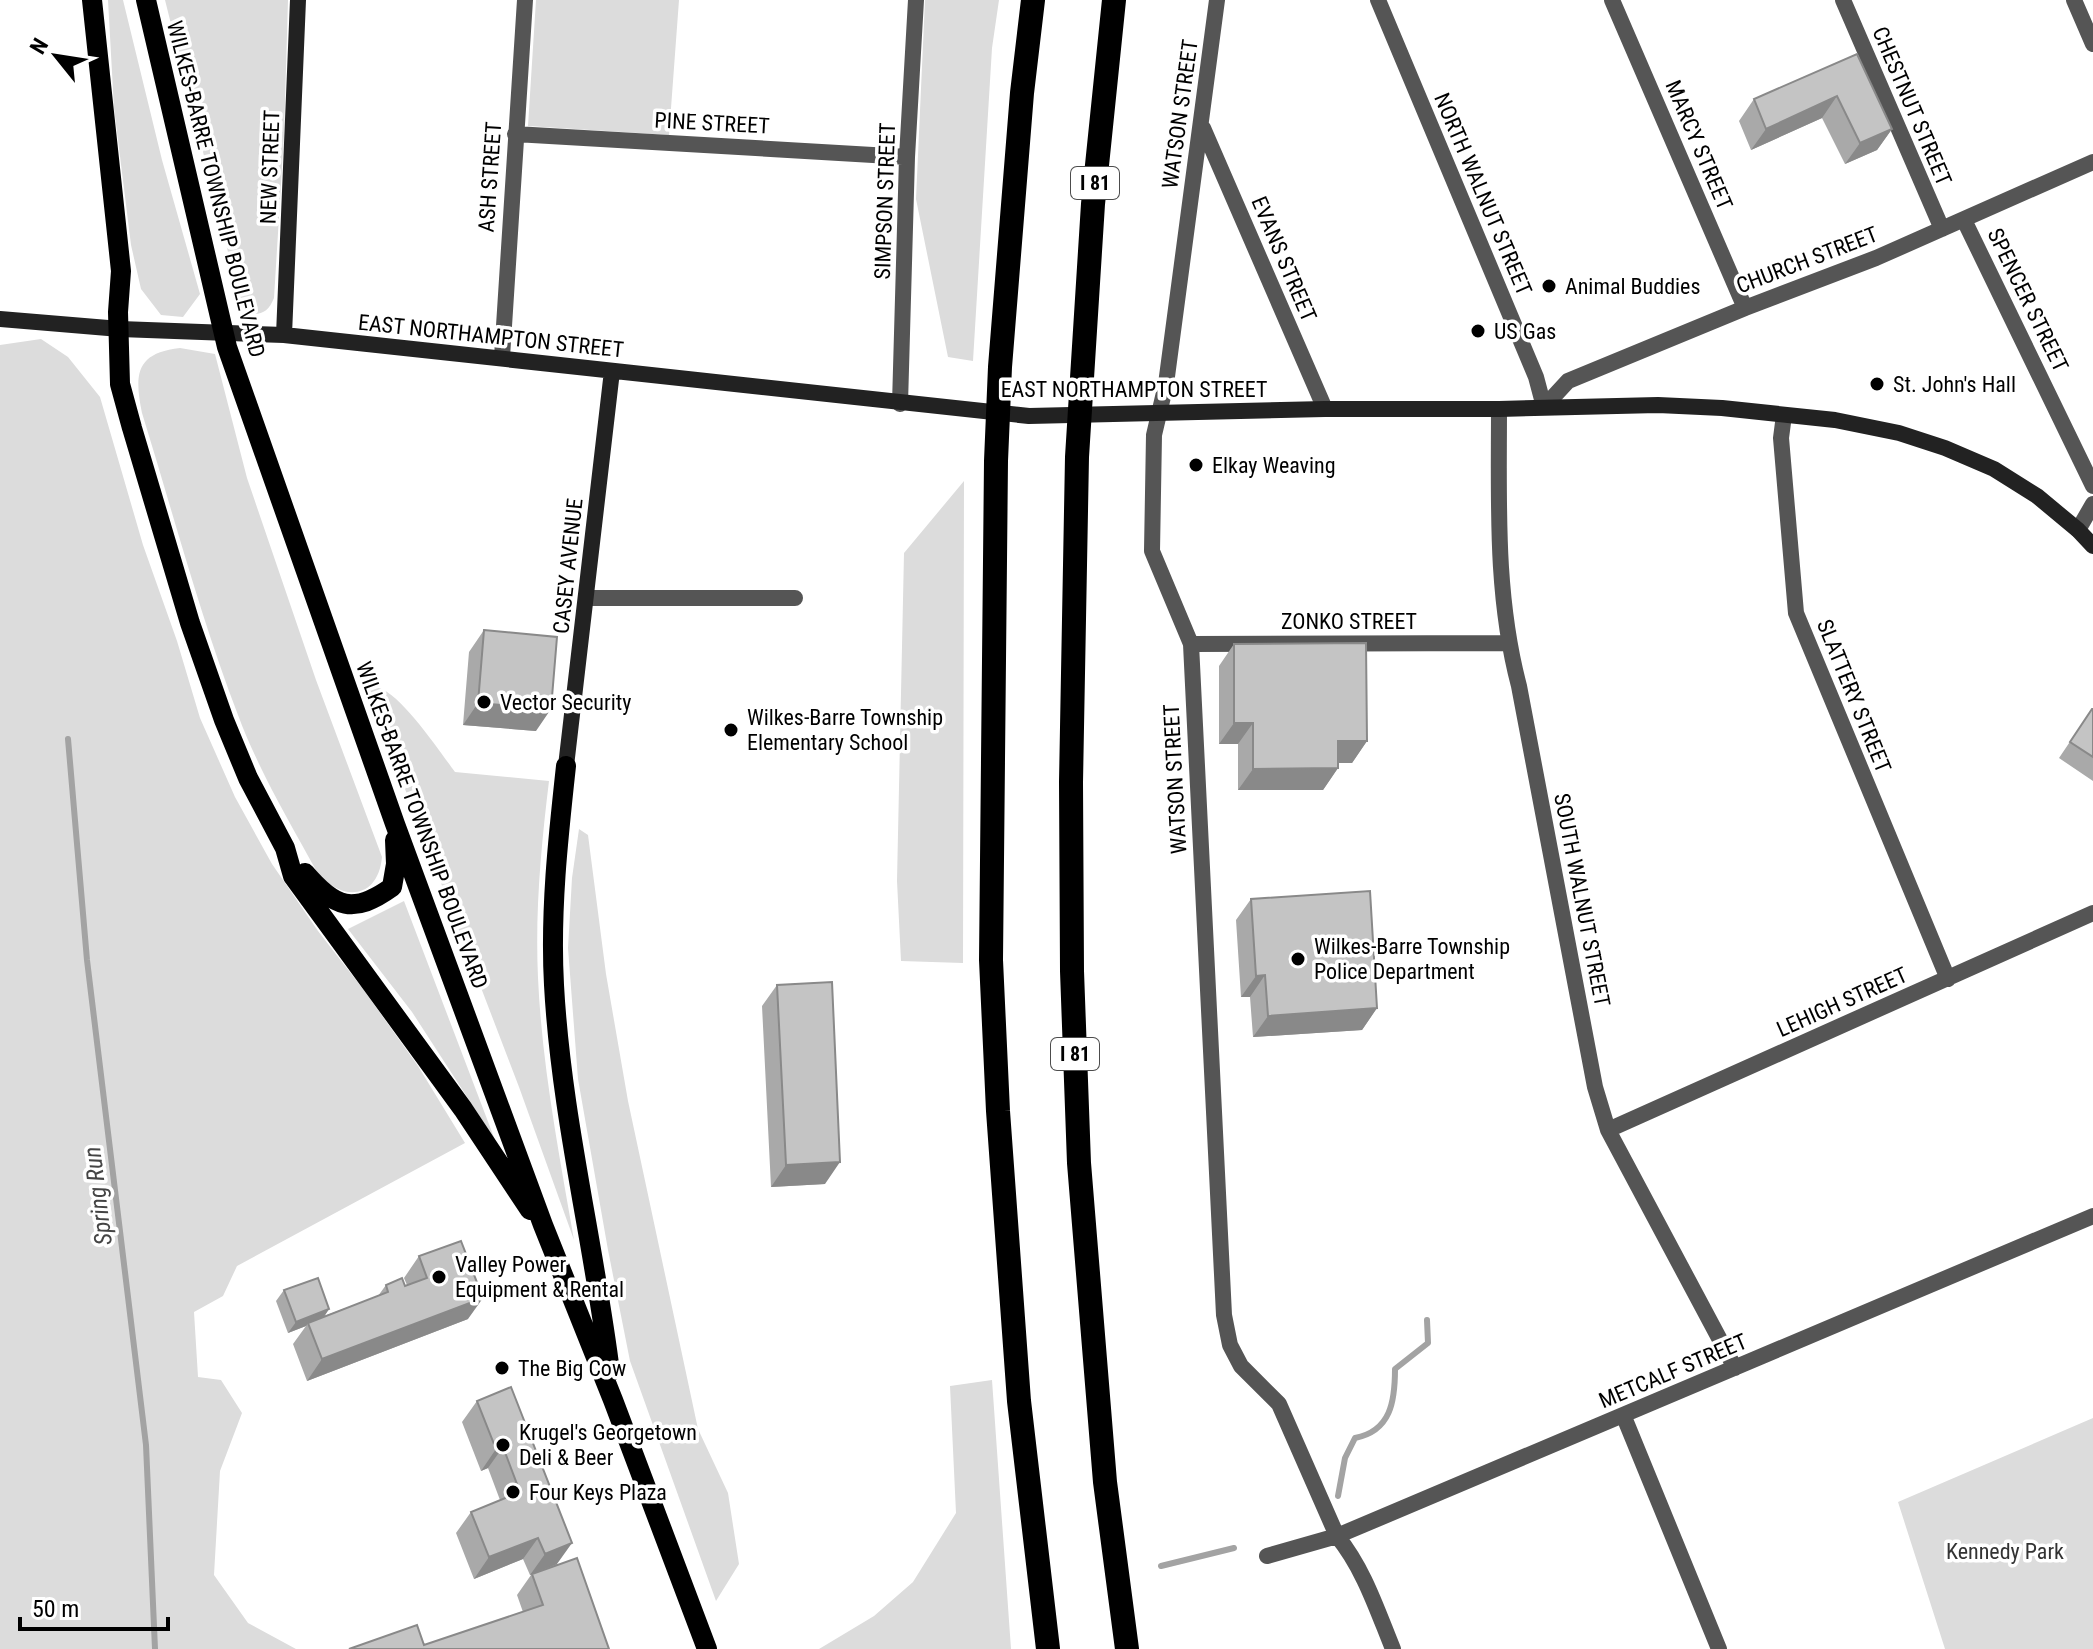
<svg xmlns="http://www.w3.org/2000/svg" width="2093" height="1649" font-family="'Roboto Condensed',sans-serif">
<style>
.green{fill:#dcdcdc}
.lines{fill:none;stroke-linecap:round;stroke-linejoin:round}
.stream{stroke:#a3a3a3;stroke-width:6}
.street{stroke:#555;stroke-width:16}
.secondary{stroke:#222;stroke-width:16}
.primary{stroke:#000;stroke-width:20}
.highway{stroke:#000;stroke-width:24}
.wall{fill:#a9a9a9}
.shaded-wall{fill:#898989}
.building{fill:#c4c4c4;stroke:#898989;stroke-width:2}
.poi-dot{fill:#000;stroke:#fff;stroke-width:3}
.labels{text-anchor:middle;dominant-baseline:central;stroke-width:7;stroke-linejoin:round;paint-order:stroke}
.shield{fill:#fff;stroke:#4c4c4c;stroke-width:2}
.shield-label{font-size:20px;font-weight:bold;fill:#000}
.street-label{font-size:22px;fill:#000;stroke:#fff}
.poi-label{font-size:22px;fill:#000;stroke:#fff;text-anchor:start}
.park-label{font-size:22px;fill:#333;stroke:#fff}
.water-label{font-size:24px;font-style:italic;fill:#444;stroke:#fff}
</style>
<rect width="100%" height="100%" fill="#fff"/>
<path class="green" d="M108 0H123L162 160 200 294 183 317 161 315 141 289 131 245 114 108Z
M165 0H288L284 136 274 298C268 313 259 317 243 312Z
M536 0H679L669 135 528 126Z
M925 0H999L992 48 973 361 948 357 916 199Z
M41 339 68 357 100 397 143 545 177 641 200 718 235 797 272 864 318 931 363 989 418 1066 465 1143 237 1266 223 1296 194 1312 198 1377 221 1380 242 1413 220 1471 214 1575 248 1623 296 1649H0V345Z
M180 348 215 354 247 478 316 680 382 857C378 900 341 902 317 872 289 821 258 769 238 715 200 616 173 513 142 413 134 374 136 353 180 348Z
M964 481 963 963 901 961 897 881 904 553Z
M366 687C371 687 375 686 379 688 402 695 440 752 455 772L549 781C541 847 535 912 538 978 542 1066 559 1153 574 1240L519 1087Z
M579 829 588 835 606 974 628 1101 698 1429 728 1493 739 1564 716 1601 630 1361 608 1250 578 1079 568 948 572 878Z
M404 901 495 1140 412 1012 348 929Z
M992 1380 1011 1649H819L874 1616 913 1582 956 1513 950 1386Z
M2093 1418V1649H1945L1898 1502Z"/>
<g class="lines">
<path class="stream" d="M68 739 87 960 146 1445 155 1649
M1338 1496 1345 1458 1355 1438C1391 1431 1395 1401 1395 1369L1428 1343 1427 1320
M1161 1566 1234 1548"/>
<path class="street" d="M1217 0 1166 384 1154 435 1152 551 1191 644 1224 1315 1230 1345 1241 1366 1279 1404 1337 1536C1364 1569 1377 1610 1393 1649
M1378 0 1536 377 1544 407
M1612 0 1745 308
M1843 0 1942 229
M2074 0 2093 44
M1203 128 1325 409
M515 134 907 157
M1964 220 2093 486
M502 357 525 0
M900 404 907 157 916 0
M1544 407 1568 381 1745 308 1876 258 2093 162
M1499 409C1499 503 1495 595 1519 686L1595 1087 1608 1130 1735 1368
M1784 415 1781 438 1796 613 1948 979
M2078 530 2093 504
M587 598H795
M1191 644 1507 643
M1608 1130 2093 913
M1624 1417 1719 1649
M1267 1556 1337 1536 2093 1216"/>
<path class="secondary" d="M0 319 120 329 284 335 1029 416 1325 409H1499L1658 405 1722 408 1835 420 1899 433 1945 448 1994 469 2037 496 2078 530 2093 546
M284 335 298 0
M566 766 612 371"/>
<path class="primary" d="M92 0 121 271 118 312 120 384 132 428 190 623 224 720 248 778 285 848 293 876 463 1109 530 1210
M146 0 227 347 395 824 543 1225 613 1400 707 1649
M566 766C558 839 550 912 554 985 561 1115 594 1243 610 1372
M305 873C335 908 353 915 392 887L396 864 395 840"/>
<path class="highway" d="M1033 0 1022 93 1000 367 996 461 991 960 998 1111 1019 1401 1048 1649
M1114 0 1093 204 1077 457 1071 782 1072 971 1079 1163 1105 1482 1127 1649"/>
</g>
<path class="wall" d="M1857 54 1892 129 1877 150 1845 164 1822 118 1751 150 1739 121 1754 99Z
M484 630 536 731 463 725 469 652Z
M1234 644 1367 741 1352 763H1338V768L1323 790H1238V744H1219V666Z
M2092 709H2093V781L2059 758Z
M1251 899 1377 1008 1362 1030 1253 1037 1250 997H1241L1236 920Z
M777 985 825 1184 771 1187 762 1006Z
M419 1256 468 1319 307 1381 293 1344 306 1326 288 1333 276 1301 284 1290 329 1309 324 1316 378 1296 386 1285H407L404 1278Z
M511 1387 557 1564 609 1649 424 1645 523 1612 517 1595 531 1575H530L523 1559 474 1579 456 1533 471 1512 500 1500 488 1468 481 1471 462 1422 477 1401Z"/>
<path class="shaded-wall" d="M1837 96 1822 118 1751 150 1766 129Z
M1892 129 1877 150 1845 164 1860 143Z
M478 703 551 709 536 731 463 725Z
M1234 723H1253L1238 744H1219Z
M1338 741H1367L1352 763H1323Z
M1338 768 1323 790H1238L1253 769Z
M1265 975 1250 997H1241L1256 976Z
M1377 1008 1362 1030 1253 1037 1268 1016Z
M840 1162 825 1184 771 1187 786 1165Z
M483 1298 468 1319 307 1381 322 1359Z
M329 1309 322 1320 308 1323 306 1326 288 1333 296 1322Z
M503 1447 488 1468 481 1471 496 1449Z
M538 1538 523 1559 474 1579 489 1557Z
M572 1543 557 1564 530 1575 545 1554Z"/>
<path class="building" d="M1857 54 1892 129 1860 143 1837 96 1766 129 1754 99Z
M484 630 557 637 551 709 478 703Z
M1366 643 1367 741H1338V768L1253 769V723H1234V644Z
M2092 709H2093V757L2070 742Z
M1370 891 1377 1008 1268 1016 1265 975 1256 976 1251 899Z
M832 982 840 1162 786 1165 777 985Z
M461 1241 483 1298 322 1359 308 1323 388 1292 386 1285 402 1278 405 1286 427 1278 419 1256Z
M318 1278 329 1309 296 1322 284 1290Z
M511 1387 572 1543 545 1554 538 1538 489 1557 471 1512 520 1492 503 1447 496 1449 477 1401Z
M577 1558 609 1649H349L417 1625 424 1645 543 1605 532 1574Z"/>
<g class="poi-dot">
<circle cx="1549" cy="286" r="8"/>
<circle cx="1478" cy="331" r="8"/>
<circle cx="1877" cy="384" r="8"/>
<circle cx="1196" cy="465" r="8"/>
<circle cx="484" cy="702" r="8"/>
<circle cx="731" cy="730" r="8"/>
<circle cx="1298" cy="959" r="8"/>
<circle cx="439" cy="1277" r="8"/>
<circle cx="502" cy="1368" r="8"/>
<circle cx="503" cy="1445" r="8"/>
<circle cx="513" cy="1492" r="8"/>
</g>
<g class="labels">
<g class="shield">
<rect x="1071" y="167" width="48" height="32" rx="6"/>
<rect x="1051" y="1038" width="48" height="32" rx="6"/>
</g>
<g class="shield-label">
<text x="1095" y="183">I 81</text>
<text x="1075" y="1054">I 81</text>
</g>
<g class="street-label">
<text transform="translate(1912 106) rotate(67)">CHESTNUT STREET</text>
<text transform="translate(1180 114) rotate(-82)">WATSON STREET</text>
<text transform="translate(712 123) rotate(3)">PINE STREET</text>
<text transform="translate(1699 145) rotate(67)">MARCY STREET</text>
<text transform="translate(270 167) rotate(-88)">NEW STREET</text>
<text transform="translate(490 177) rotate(-86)">ASH STREET</text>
<text transform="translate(216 189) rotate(76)">WILKES-BARRE TOWNSHIP BOULEVARD</text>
<text transform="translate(1483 194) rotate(67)">NORTH WALNUT STREET</text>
<text transform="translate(885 201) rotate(-88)">SIMPSON STREET</text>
<text transform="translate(1284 259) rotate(67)">EVANS STREET</text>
<text transform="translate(1807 260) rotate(-21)">CHURCH STREET</text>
<text transform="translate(2028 300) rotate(64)">SPENCER STREET</text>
<text transform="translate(491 336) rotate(6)">EAST NORTHAMPTON STREET</text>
<text x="1134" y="389">EAST NORTHAMPTON STREET</text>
<text transform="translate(568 566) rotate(-84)">CASEY AVENUE</text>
<text x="1349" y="621">ZONKO STREET</text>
<text transform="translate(1854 696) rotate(68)">SLATTERY STREET</text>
<text transform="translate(1175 779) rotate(-93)">WATSON STREET</text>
<text transform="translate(422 825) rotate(70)">WILKES-BARRE TOWNSHIP BOULEVARD</text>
<text transform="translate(1582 900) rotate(79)">SOUTH WALNUT STREET</text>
<text transform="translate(1842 1002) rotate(-24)">LEHIGH STREET</text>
<text transform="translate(1673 1371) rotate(-23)">METCALF STREET</text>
</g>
<g class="poi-label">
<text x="1565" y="286">Animal Buddies</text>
<text x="1494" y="331">US Gas</text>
<text x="1893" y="384">St. John's Hall</text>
<text x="1212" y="465">Elkay Weaving</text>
<text x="500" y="702">Vector Security</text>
<text x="747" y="717">Wilkes-Barre Township<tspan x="747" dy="25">Elementary School</tspan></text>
<text x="1314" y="946">Wilkes-Barre Township<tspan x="1314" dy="25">Police Department</tspan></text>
<text x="455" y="1264">Valley Power<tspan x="455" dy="25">Equipment &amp; Rental</tspan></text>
<text x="518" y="1368">The Big Cow</text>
<text x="519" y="1432">Krugel's Georgetown<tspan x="519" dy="25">Deli &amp; Beer</tspan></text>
<text x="529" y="1492">Four Keys Plaza</text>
</g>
<g class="park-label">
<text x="2005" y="1551">Kennedy Park</text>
</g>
<g class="water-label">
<text transform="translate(98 1196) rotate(-97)">Spring Run</text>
</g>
</g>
<g transform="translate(56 56) rotate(300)" stroke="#ffffff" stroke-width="6" paint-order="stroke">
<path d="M0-6L14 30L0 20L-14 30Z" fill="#000000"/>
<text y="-12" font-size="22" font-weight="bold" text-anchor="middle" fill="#000000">N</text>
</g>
<path d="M20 1617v12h148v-12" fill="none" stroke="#000000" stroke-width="4"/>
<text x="32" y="1617" font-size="24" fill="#000000" stroke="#ffffff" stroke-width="6" paint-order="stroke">50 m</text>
</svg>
